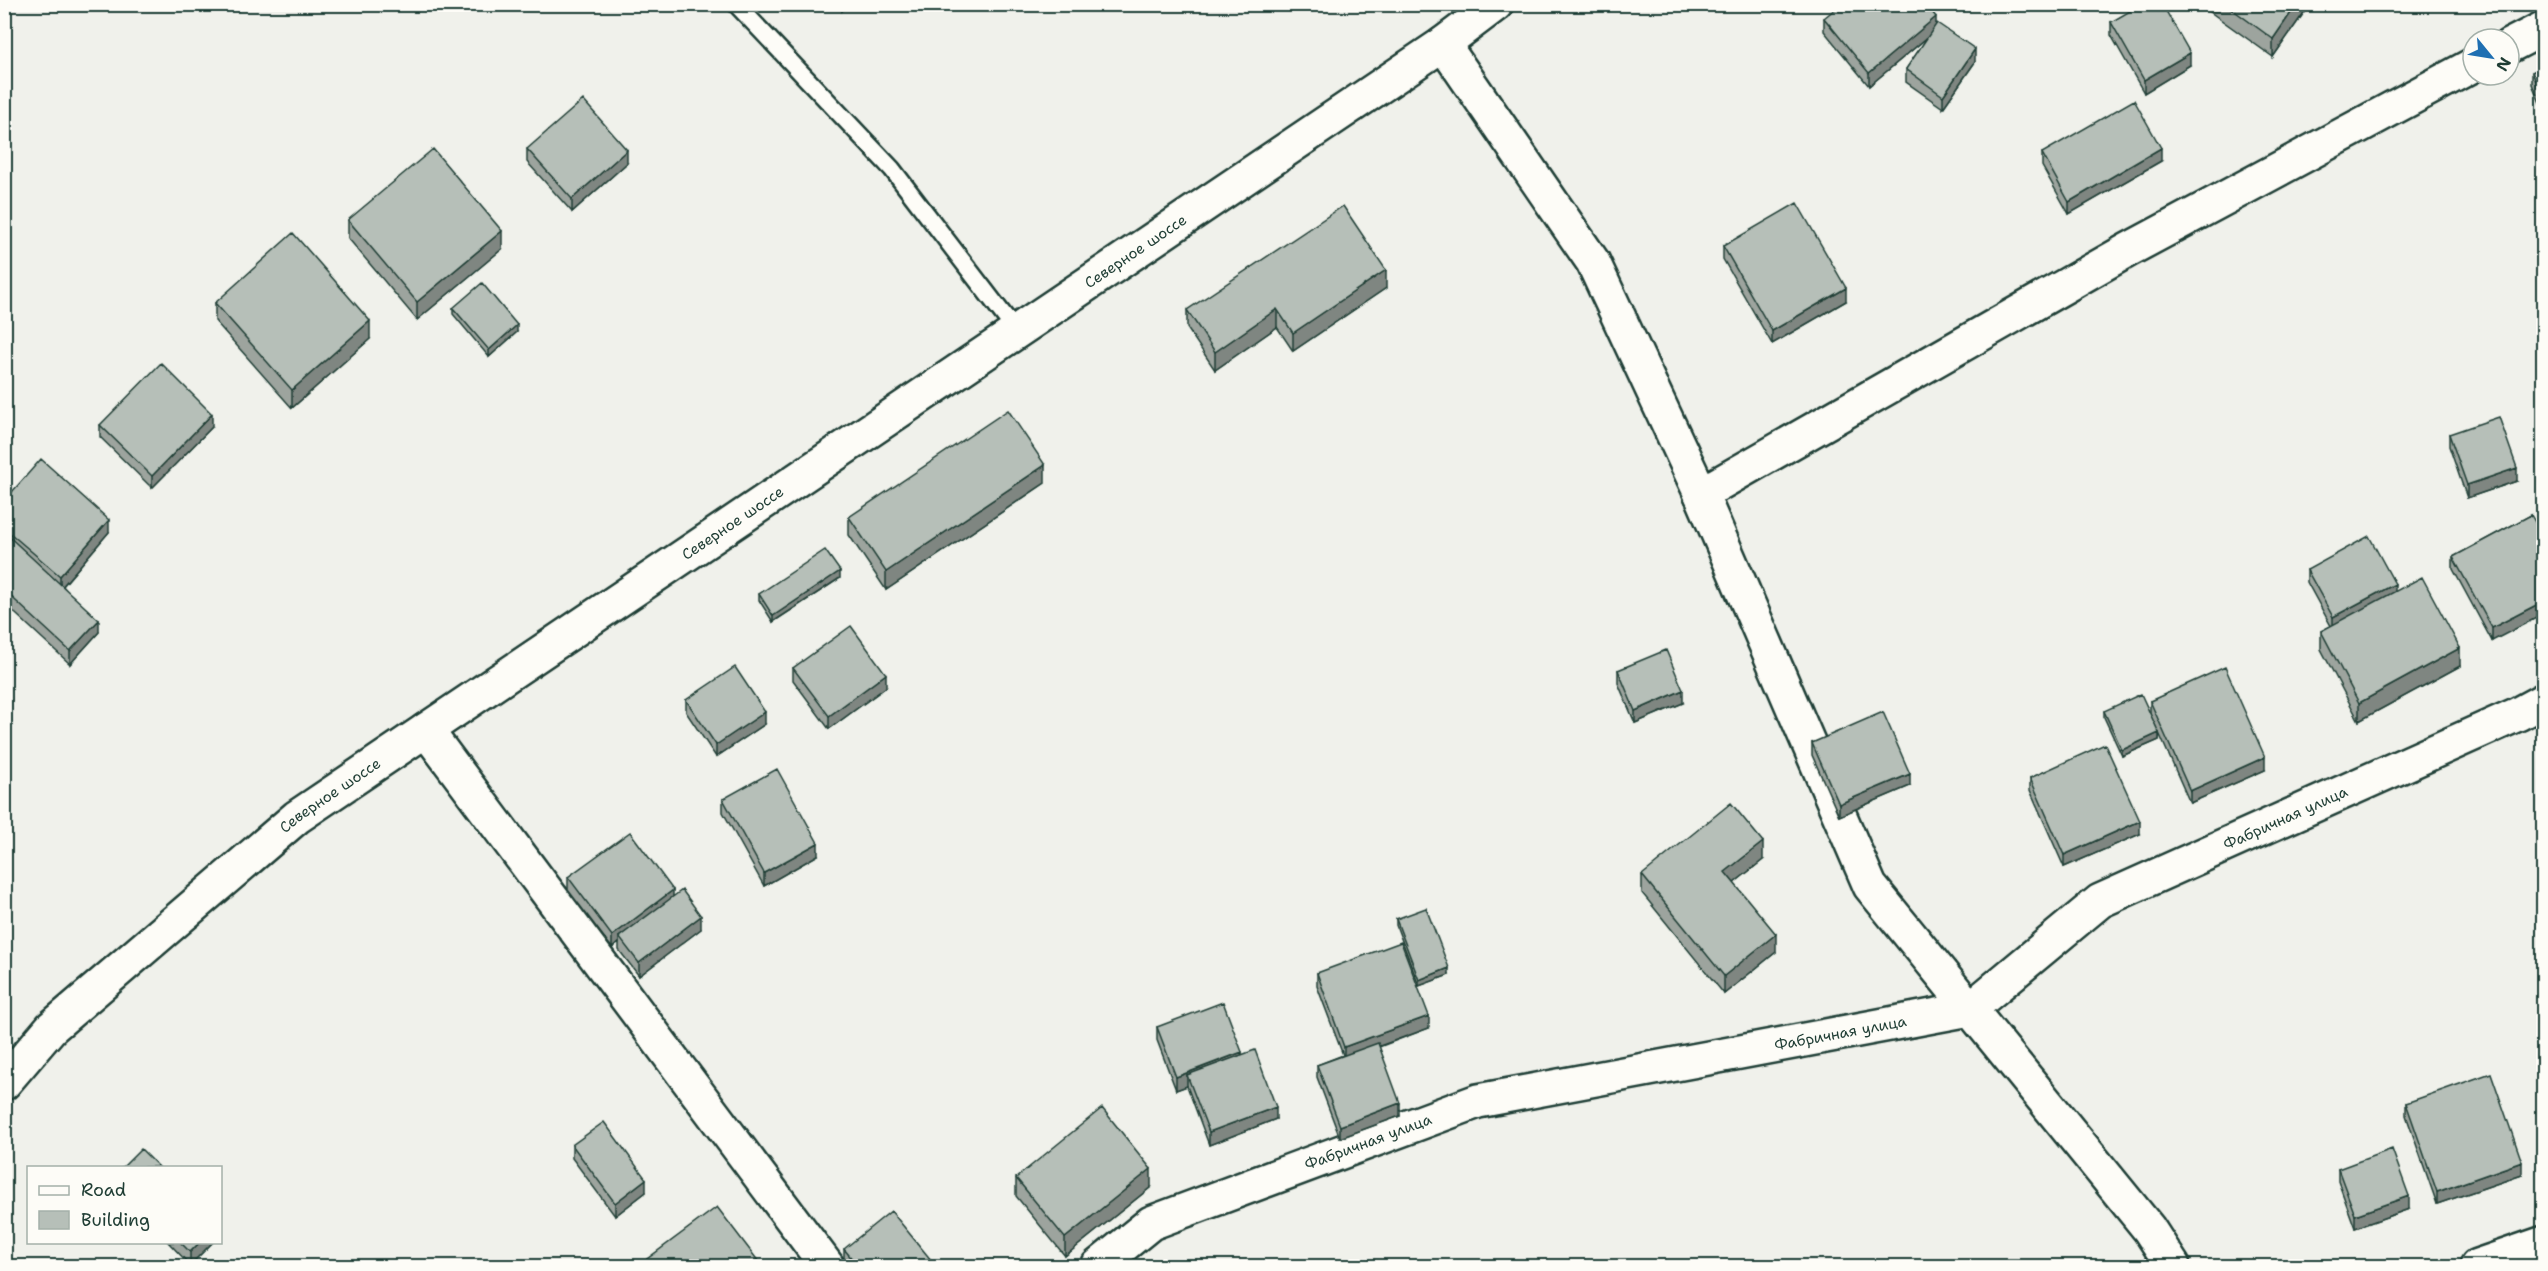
<svg xmlns="http://www.w3.org/2000/svg" width="2548" height="1271" font-family="'Shantell Sans',sans-serif">
<style>
.lines{fill:none;stroke-linecap:round;stroke-linejoin:round}
.service-casing{stroke:#1f3d34;stroke-width:21}
.minor-casing{stroke:#1f3d34;stroke-width:38}
.secondary-casing{stroke:#1f3d34;stroke-width:38}
.service{stroke:#fdfcf7;stroke-width:16}
.minor{stroke:#fdfcf7;stroke-width:33}
.secondary{stroke:#fdfcf7;stroke-width:33}
.wall{fill:#9da49e;stroke:#1f3d34;stroke-width:1.5}
.shaded-wall{fill:#7f8681;stroke:#1f3d34;stroke-width:1.5}
.building{fill:#b6bfb8;stroke:#1f3d34;stroke-width:1.5}
.labels{text-anchor:middle;dominant-baseline:central;stroke-width:5;stroke-linejoin:round;paint-order:stroke}
.street-label{font-size:15px;fill:#1f3d34;stroke:#fdfcf7}
</style>
<rect width="100%" height="100%" fill="#f0f1eb"/>
<filter id="ink" filterUnits="userSpaceOnUse"><feTurbulence type="fractalNoise" baseFrequency=".0167" numOctaves="2"/><feDisplacementMap in="SourceGraphic" scale="12" xChannelSelector="R" yChannelSelector="G"/><feConvolveMatrix kernelMatrix="1 2 1 2 8 2 1 2 1" color-interpolation-filters="sRGB"/></filter>
<g filter="url(#ink)">
<g class="lines">
<defs>
<path id="service" d="M736 4 892 169 1016 331"/>
<g id="minor">
<path d="M1443 44 1593 262 1701 494 1870 886 2149 1229 2173 1266"/>
<path d="M2509 46 2544 28"/>
<path d="M1701 494 2128 250 2473 65"/>
<path d="M426 730 827 1266"/>
<path id="s1" d="M1098 1266 1151 1223 1478 1101 1970 1009 2100 901 2518 714 2544 700"/>
<path d="M2477 1266 2544 1243"/>
</g>
<g id="secondary">
<path id="s2" d="M4 1083 51 1028 297 817 1443 44 1496 4"/>
</g>
</defs>
<use href="#service" class="service-casing"/>
<use href="#minor" class="minor-casing"/>
<use href="#secondary" class="secondary-casing"/>
<use href="#service" class="service"/>
<use href="#minor" class="minor"/>
<use href="#secondary" class="secondary"/>
</g>
<path class="wall" d="M234 4H245L240 10Z
M837 4H850L842 11Z
M2199 4H2310L2273 57Z
M1824 18 1936 24 1975 62 1943 108 1906 82V69L1928 37 1869 86 1824 31Z
M2111 22 2190 65 2144 93 2111 35Z
M2544 67V112L2532 84V72Z
M527 149 627 163 572 212 527 162Z
M2042 153 2161 161 2069 214 2042 166Z
M348 220 502 249 417 320 348 238Z
M1723 246 1846 301 1772 344 1723 259Z
M1386 288 1293 351 1277 327 1215 370 1187 328V310Z
M215 303 370 339 292 408 215 321Z
M453 308 517 332 489 357 453 314Z
M100 425 212 427 152 488 100 437Z
M2449 434 2517 481 2467 498 2449 446Z
M1045 483 886 590 849 535V517Z
M4 501 109 532 63 586 99 632 70 664 4 603Z
M2531 515 2492 641 2453 569V557Z
M2307 570 2395 592 2460 666 2359 721 2321 649V631L2331 626 2307 582Z
M840 578 773 622 759 600V594Z
M793 668 886 687 829 729 793 680Z
M1618 670 1683 703 1635 723 1618 683Z
M686 700 765 724 716 757 686 712Z
M2150 701 2265 770 2190 803 2159 733V740L2122 756 2104 717V711L2150 713Z
M1812 743 1910 786 1839 816 1812 755Z
M2030 778 2140 834 2064 867 2030 790Z
M723 799 818 855 764 886 723 812Z
M1763 860 1734 883 1776 952 1724 994 1642 893V875Z
M568 877 673 896 701 929 639 976 619 950V943L612 948 568 890Z
M1396 919 1449 975 1419 986 1396 925Z
M1317 973 1429 1028 1379 1047 1400 1116 1340 1138 1317 1077V1065L1343 1055 1317 986Z
M1157 1027 1242 1054 1276 1119 1209 1145 1187 1086 1176 1090 1157 1040Z
M2406 1103 2522 1175 2437 1204 2406 1115Z
M572 1145 646 1192 615 1216 572 1158Z
M2338 1169 2409 1209 2355 1228 2338 1181Z
M1016 1178 1151 1187 1065 1256 1016 1196Z
M168 1242H213L190 1265Z
M844 1249 936 1266H847L844 1262Z
M647 1259 762 1266H647Z"/>
<path class="shaded-wall" d="M240 4H245L240 10Z
M842 4H850L842 11Z
M2297 4H2310L2273 57V39Z
M1936 17V30L1869 86V73Z
M1975 49V62L1943 108V96Z
M2190 53V65L2144 93V80Z
M2161 148V161L2069 214V202Z
M627 150V163L572 212V199Z
M502 231V249L417 320V302Z
M1386 270V288L1293 351V333Z
M1846 288V301L1772 344V331Z
M1277 309V327L1215 370V352Z
M370 321V339L292 408V390Z
M517 325V332L489 357V350Z
M212 414V427L152 488V476Z
M1045 465V483L886 590V572Z
M2517 468V481L2467 498V485Z
M109 520V532L60 589V576Z
M840 571V578L773 622V616Z
M2395 584V596L2333 629V617Z
M2544 601V614L2492 641V628Z
M99 620V632L70 664V651Z
M2460 648V666L2359 721V703Z
M886 674V687L829 729V716Z
M1683 690V703L1635 723V711Z
M765 712V724L716 757V745Z
M2159 733V740L2122 756V750Z
M2265 757V770L2190 803V791Z
M1910 774V786L1839 816V804Z
M2140 821V834L2064 867V855Z
M1763 842V860L1725 890V872Z
M818 843V855L764 886V873Z
M673 890V902L619 937V943L612 948V936Z
M701 916V929L639 976V963Z
M1776 934V952L1724 994V976Z
M1449 968V975L1419 986V980Z
M1429 1016V1028L1344 1059V1047Z
M1242 1052V1065L1187 1075V1086L1176 1090V1077Z
M1400 1103V1116L1340 1138V1126Z
M1276 1107V1119L1209 1145V1132Z
M2522 1162V1175L2437 1204V1192Z
M1151 1169V1187L1065 1256V1238Z
M646 1179V1192L615 1216V1203Z
M2409 1196V1209L2355 1228V1215Z
M200 1242H213L190 1265V1252Z"/>
<path class="building" d="M1841 4H1926L1936 17 1869 73 1824 18Z
M2142 4H2162L2190 53 2144 80 2111 22Z
M2225 4H2297L2273 39Z
M1937 23 1975 49 1943 96 1906 69Z
M2544 67V99L2532 72Z
M583 100 627 150 572 199 527 149Z
M2134 100 2161 148 2069 202 2042 153Z
M433 149 502 231 417 302 348 220Z
M1797 203 1846 288 1772 331 1723 246Z
M1343 206 1386 270 1293 333 1277 309 1215 352 1187 310Z
M293 233 370 321 292 390 215 303Z
M482 283 517 325 489 350 453 308Z
M161 363 212 414 152 476 100 425Z
M1008 410 1045 465 886 572 849 517Z
M2499 417 2517 468 2467 485 2449 434Z
M41 459 109 520 60 576 4 528V501Z
M2531 515 2544 538V601L2492 628 2453 557Z
M4 532 99 620 70 651 4 590Z
M2369 536 2395 584 2333 617 2307 570Z
M825 550 840 571 773 616 759 594Z
M2422 577 2460 648 2359 703 2321 631Z
M851 626 886 674 829 716 793 668Z
M1666 650 1683 690 1635 711 1618 670Z
M735 667 765 712 716 745 686 700Z
M2225 667 2265 757 2190 791 2150 701Z
M2141 694 2159 733 2122 750 2104 711Z
M1883 712 1910 774 1839 804 1812 743Z
M2105 744 2140 821 2064 855 2030 778Z
M777 769 818 843 764 873 723 799Z
M1731 803 1763 842 1725 872 1776 934 1724 976 1642 875Z
M630 832 673 890 612 936 568 877Z
M682 890 701 916 639 963 619 937Z
M1426 908 1449 968 1419 980 1396 919Z
M1401 942 1429 1016 1344 1047 1317 973Z
M1223 1002 1242 1052 1176 1077 1157 1027Z
M1378 1043 1400 1103 1340 1126 1317 1065Z
M1255 1050 1276 1107 1209 1132 1187 1075Z
M2491 1073 2522 1162 2437 1192 2406 1103Z
M1102 1108 1151 1169 1065 1238 1016 1178Z
M604 1122 646 1179 615 1203 572 1145Z
M141 1149 159 1167H123Z
M2392 1149 2409 1196 2355 1215 2338 1169Z
M717 1207 762 1266H652L647 1259Z
M891 1211 936 1266H858L844 1249Z
M180 1242H200L190 1252Z"/>
</g>
<g class="labels">
<g class="street-label">
<text stroke="none"><textPath href="#s2" startOffset="1408">Северное шоссе</textPath></text>
<text stroke="none"><textPath href="#s2" startOffset="922">Северное шоссе</textPath></text>
<text stroke="none"><textPath href="#s2" startOffset="436">Северное шоссе</textPath></text>
<text stroke="none"><textPath href="#s1" startOffset="1290">Фабричная улица</textPath></text>
<text stroke="none"><textPath href="#s1" startOffset="786">Фабричная улица</textPath></text>
<text stroke="none"><textPath href="#s1" startOffset="300">Фабричная улица</textPath></text>
</g>
</g>
<rect width="2548" height="1271" fill="none" stroke="#fdfcf7" stroke-width="24"/>
<rect x="12" y="12" width="2524" height="1247" fill="none" stroke="#1f3d34" stroke-width="2" filter="url(#ink)"/>
<rect x="27" y="1166" width="195" height="78" fill="#fdfcf7" stroke="#a4b0a9" stroke-width="1.5"/>
<rect x="39" y="1186" width="30" height="9" fill="#fdfcf7" stroke="#a4b0a9" stroke-width="1.5"/>
<text x="81" y="1196" font-size="18" fill="#1f3d34">Road</text>
<rect x="39" y="1211" width="30" height="18" fill="#b6bfb8" stroke="#a4b0a9" stroke-width="1.5"/>
<text x="81" y="1226" font-size="18" fill="#1f3d34">Building</text>
<g transform="translate(2491 57) rotate(120)"><circle r="28" fill="#fdfcf7" stroke="#a4b0a9" stroke-width="1.5"/>
<path d="M0-4.5L10 22L0 15L-10 22Z" fill="#1f6fb2"/>
<text y="-9" font-size="16" font-weight="bold" text-anchor="middle" fill="#1f3d34">N</text>
</g>
</svg>
